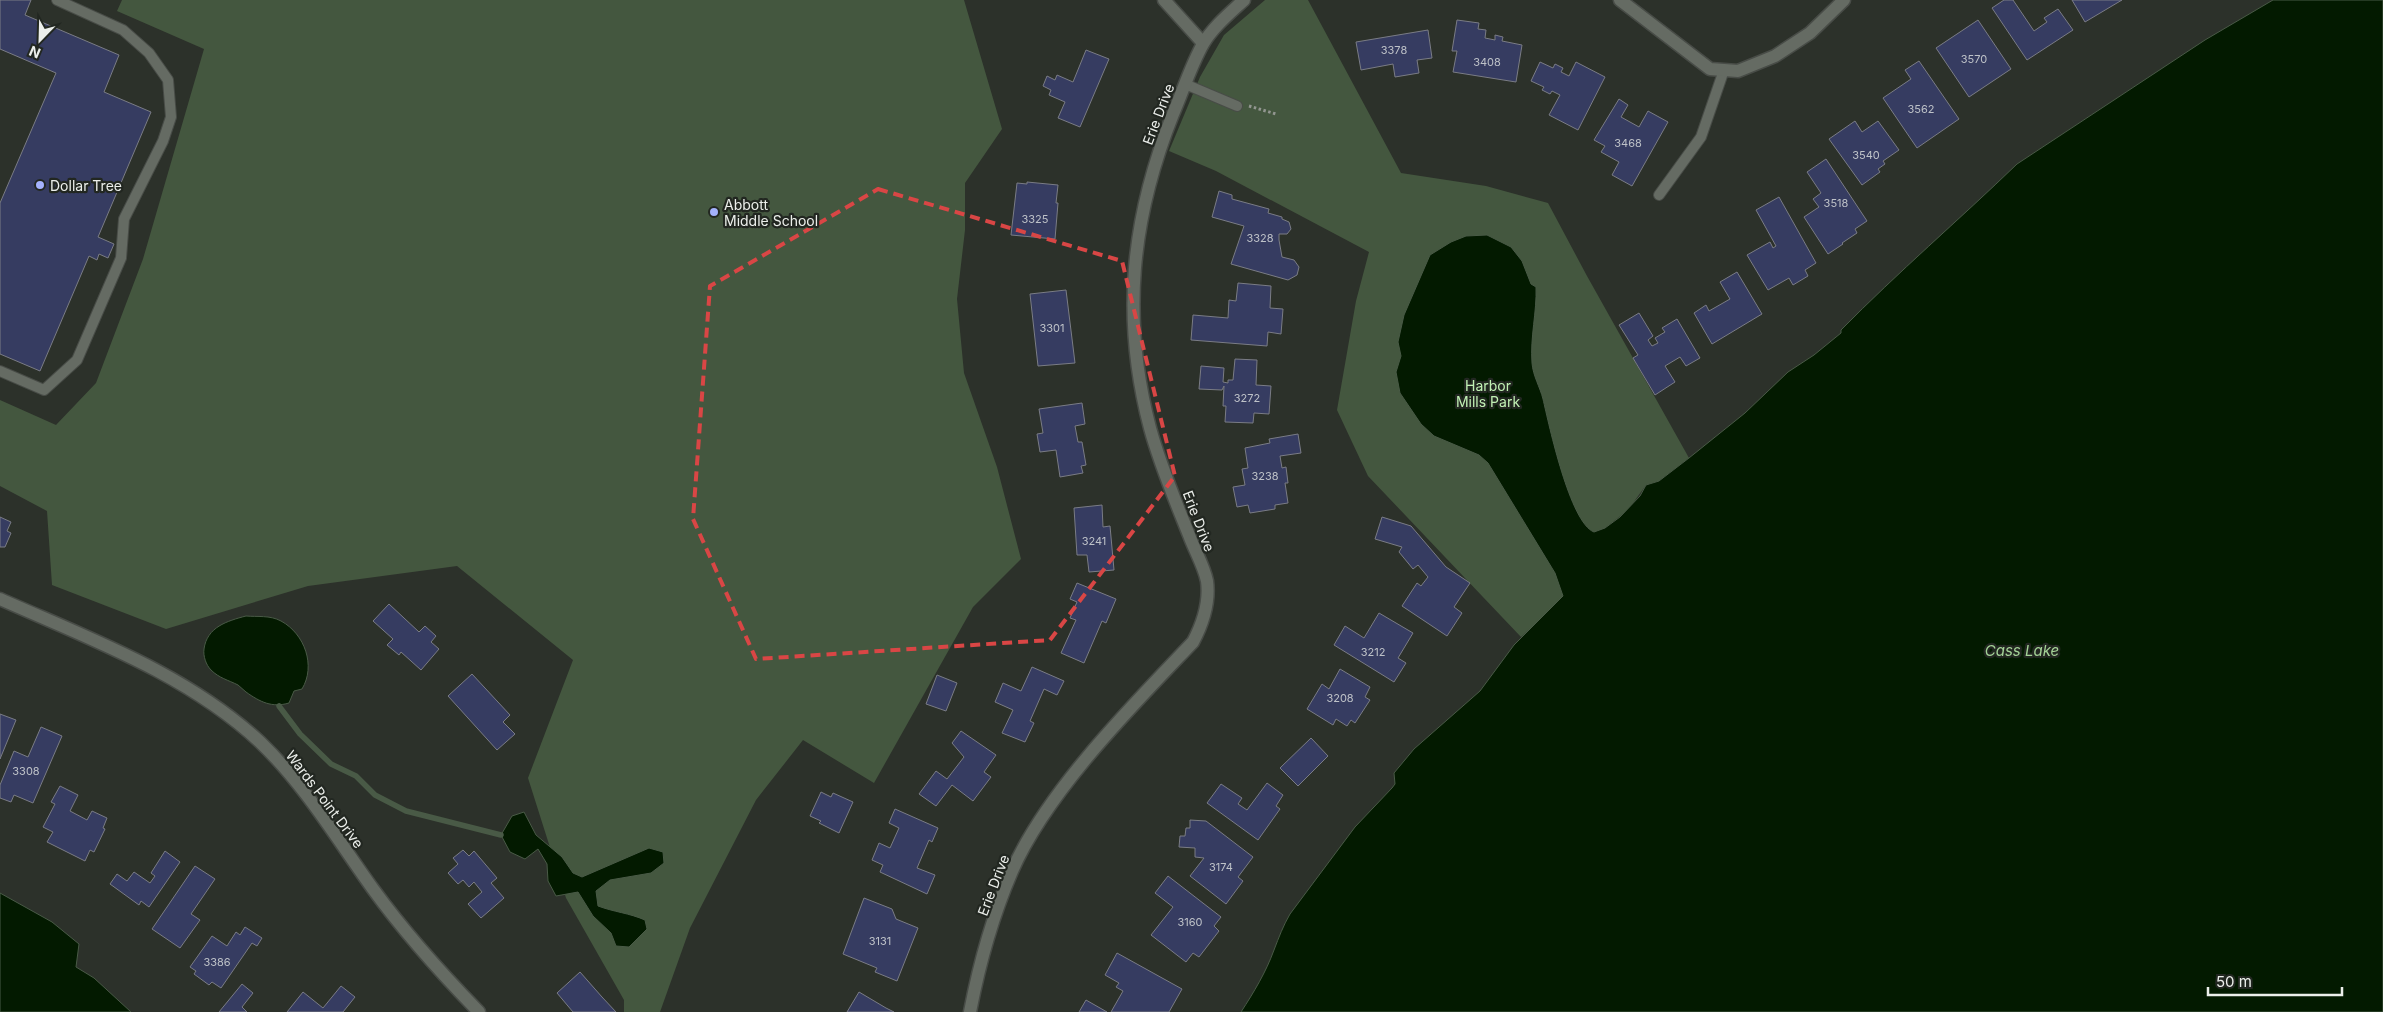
<svg xmlns="http://www.w3.org/2000/svg" width="2383" height="1012" font-family="Inter,sans-serif">
<style>
.green{fill:#44573f}
.water{fill:#031a00;stroke:#495a46}
.lines{fill:none;stroke-linecap:round;stroke-linejoin:round}
.stream{stroke:#495a46;stroke-width:5.5}
.building{fill:#363c61;stroke:#7a7c85}
.service-casing{stroke:#484c47;stroke-width:12}
.minor-casing{stroke:#484c47;stroke-width:15}
.path{stroke:#929690;stroke-width:3;stroke-dasharray:2.5 2.5;stroke-linecap:butt}
.service{stroke:#656b63;stroke-width:10}
.minor{stroke:#656b63;stroke-width:12}
.marked{fill:none;stroke:#d94645;stroke-width:4;stroke-dasharray:10 6;stroke-linejoin:round}
.poi-dot{fill:#a4b2fc;stroke:#222721;stroke-width:2}
.labels{text-anchor:middle;dominant-baseline:central;stroke-width:4.5;stroke-linejoin:round;paint-order:stroke}
.number-label{font-size:11px;fill:#bec2c8}
.street-label{font-size:14px;fill:#ecefeb;stroke:#222721}
.poi-label{font-size:14px;fill:#ecefeb;stroke:#222721;text-anchor:start}
.park-label{font-size:14px;fill:#c1f0b4;stroke:#222721}
.water-label{font-size:15px;font-style:italic;fill:#a4d297;stroke:#222721}
</style>
<rect width="100%" height="100%" fill="#2c312a"/>
<path class="green" d="M122 0H964L1002 129 965 183V230L957 299 964 373 997 467 1021 559 973 607 874 783 803 740 756 800 690 928 660 1012H624V1000L566 898 528 778 573 660 457 566 308 586 166 629 52 585 47 511 0 486V400L56 425 96 383 143 259 204 49 117 11Z
M1265 0H1308L1401 173 1486 186 1548 203 1587 276 1689 458 1659 481 1646 485 1628 510 1605 528 1560 602 1521 637 1368 476 1337 410 1356 301 1369 252 1216 171 1169 151 1200 77 1224 35Z"/>
<path class="water" d="M2273 0H2383V1012H1241C1254 992 1266 972 1274 950 1279 937 1283 926 1290 914L1355 827 1392 788 1395 784 1394 773 1414 749 1480 691 1514 645 1563 596 1555 573 1488 463 1479 455 1434 436 1421 424 1400 393 1396 372 1401 356 1398 342 1404 315 1430 255 1451 242 1466 236 1487 235 1511 247 1522 261 1531 284 1536 287C1537 312 1530 337 1532 363 1533 376 1540 387 1543 399 1549 425 1570 523 1594 532L1605 528 1620 517 1640 496 1646 485 1659 481 1689 458 1745 413 1788 372 1814 355 1841 333V330C1898 272 1959 220 2017 164L2205 40Z
M246 616C257 617 270 615 281 621 305 634 316 666 302 689L294 691 289 703C272 708 260 702 246 692 243 690 241 687 238 685 228 680 219 678 211 670 206 665 203 656 204 649 207 627 227 621 246 616Z
M524 812 536 835 562 857 573 873 582 877 649 848 663 852 664 863 651 873 610 880 596 891 598 906C614 912 629 913 645 920L647 929 629 947 616 946 611 933 593 916 578 892 556 896 548 881 547 864 538 849 525 859 510 852 501 835 512 816Z
M0 893 52 922 79 944 76 967 94 978 131 1012H0Z"/>
<g class="lines">
<path class="stream" d="M279 706 300 734 331 764 356 776 375 795 406 811 501 835"/>
</g>
<path class="building" d="M0 0H31L25 15 119 55 104 92 151 112 98 237 114 244 108 258 99 254 97 260 89 256 40 371 0 354V203L56 73 0 49Z
M2004 0H2013L2034 31 2047 22 2044 18 2058 9 2073 30 2027 60 1992 8Z
M2072 0H2122L2085 22Z
M1457 20 1479 23 1478 29 1486 30 1485 38 1495 40V35L1503 37 1502 41 1522 45 1516 82 1453 72 1457 51H1452Z
M1978 20 2011 69 1969 97 1936 48Z
M1428 30 1432 58 1417 60 1419 73 1395 77 1393 64 1361 70 1356 42Z
M1086 50 1109 59 1080 127 1058 118 1065 102 1049 95 1051 90 1043 86 1047 76 1055 80 1057 75 1073 82Z
M1919 61 1959 119 1917 148 1883 98 1911 79 1905 70Z
M1540 62 1553 68 1555 64 1563 68 1561 72 1569 76 1576 62 1605 77 1578 130 1549 115 1560 95 1552 91 1550 94 1542 90 1544 87 1531 81Z
M1619 99 1628 105 1621 117 1639 127 1648 111 1668 122 1632 186 1612 175 1619 162 1601 152 1605 146 1594 140Z
M1855 121 1862 132 1878 121 1899 150 1883 161 1885 164 1878 169 1880 172 1862 185 1829 139Z
M1826 159 1867 221 1855 229 1857 233 1842 243 1843 244 1828 254 1804 217 1819 207 1813 199 1821 193 1807 172Z
M1027 182 1058 185 1056 203H1058L1055 239 1011 235 1017 183 1027 184Z
M1219 191 1232 195V199L1269 209 1268 213 1282 217V219L1289 222 1291 229 1287 234H1279V240L1282 257 1294 260 1299 267 1297 275 1288 280 1231 264 1244 226 1212 217Z
M1779 197 1816 263 1805 270 1808 276 1793 285 1789 278 1768 290 1747 255 1770 242 1773 248 1776 246 1756 210Z
M1737 272 1762 314 1712 344 1694 313 1706 305 1709 311 1730 299 1720 282Z
M1238 283 1271 286 1270 308 1283 309 1281 334 1268 332 1267 346 1191 340 1193 315 1228 318 1229 300 1236 301Z
M1066 290 1075 363 1038 366 1030 294Z
M1639 313 1653 336 1648 340 1652 346 1658 343 1655 338 1665 332 1662 328 1677 319 1700 358 1686 366 1680 357 1665 366 1675 382 1655 395 1633 358 1638 355 1619 325Z
M1235 359 1257 360 1256 385 1271 386 1269 414 1254 413 1253 423 1225 422 1226 406H1223L1224 386 1222 390 1199 389 1201 366 1224 368 1223 382 1228 383V380H1233Z
M1082 403 1085 424 1075 426 1078 442H1082L1086 465 1081 466 1083 473 1060 477 1056 450 1040 452 1037 434 1043 433 1039 409Z
M1298 434 1301 453 1280 456 1282 468 1286 467 1288 483H1285L1288 503 1275 505V509L1250 513 1248 505 1237 507 1233 487 1245 485 1242 469 1248 468 1245 448 1270 443 1269 439Z
M1102 505 1103 527 1110 526 1114 570 1089 572 1087 555H1077L1074 508Z
M0 517 11 522 7 531 11 533 5 547H0Z
M1382 517 1411 526 1446 567 1470 583 1454 607 1462 613 1447 636 1402 606 1417 583 1421 586 1428 577 1418 565 1413 569 1399 552 1402 547 1375 539Z
M1077 583 1116 599 1106 623 1102 621 1084 663 1061 653 1076 620 1070 618 1077 602 1070 599Z
M389 604 419 632 425 626 436 636 431 642 439 649 421 670 401 652 399 655 387 645 393 639 373 621Z
M1379 613 1413 633 1398 658 1406 663 1394 682 1334 645 1345 626 1364 638Z
M1032 667 1064 681 1057 695 1044 689 1030 721 1034 723 1025 742 1002 733 1013 710 995 702 1003 683 1021 691Z
M1340 669 1370 687 1365 697 1370 700 1355 723 1351 720 1347 726 1336 719 1333 725 1307 709 1322 684 1329 689Z
M472 674 510 715 503 722 515 734 497 750 448 696Z
M937 675 957 683 946 711 926 704Z
M0 714 16 720 0 759Z
M41 727 62 736 33 803 14 795 11 802 0 798V785L14 751 28 757Z
M961 731 996 755 984 772 991 777 973 801 952 785 936 806 919 794 936 771 947 779 964 757 952 743Z
M1311 738 1328 756 1298 786 1280 768Z
M1267 783 1283 795 1276 806 1280 809 1258 840 1207 803 1221 784 1242 798 1238 804 1247 810Z
M60 786 78 795 70 811 87 820 92 811 107 818 103 828 105 829 94 852 90 850 85 861 47 842 53 832 43 827 55 804 51 802Z
M821 792 831 797 833 793 853 802 839 833 819 823 821 821 810 816Z
M895 809 938 828 932 842 929 840 917 868 935 875 927 894 880 872 883 865 872 860 879 843 890 848 899 828 889 823Z
M1190 820 1206 821 1253 857 1238 877 1243 881 1226 904 1190 876 1204 858 1195 857V848L1179 847 1180 836H1185L1186 828H1190Z
M463 850 469 856 474 851 497 878 491 883 504 898 481 918 468 904 482 892 474 882 469 887 463 880 458 884 448 873 458 864 453 858Z
M165 851 180 862 149 907 141 901 139 905 110 884 117 874 127 881 134 872 150 883 155 876 151 873Z
M195 866 215 879 191 914 200 920 180 948 152 929Z
M1168 876 1221 917 1214 926 1219 931 1199 957 1193 953 1186 962 1151 935 1173 907 1155 893Z
M864 898 892 909 896 919 918 928 897 981 875 972 877 968 843 954Z
M245 927 262 938 257 946 252 943 221 988 212 982 209 985 194 974 196 971 190 967 212 936 227 946 236 932 240 935Z
M1117 953 1182 989 1169 1012H1111L1123 991 1116 987 1119 983 1105 975Z
M580 972 602 997 616 1012H573L557 993Z
M242 984 253 993 242 1007 247 1012H219Z
M341 986 355 997 343 1012H287L303 992 323 1008Z
M859 992 886 1008 894 1012H847Z
M1086 1000 1107 1012H1079Z"/>
<g class="lines">
<defs>
<path id="service" d="M1185 84 1237 106
M1659 195 1701 137 1724 70
M0 371 44 390 77 360 121 258 124 219 163 141 171 117 168 80 149 53 123 30 57 0"/>
<path id="minor" d="M1164 0 1203 43
M1620 0 1710 69 1738 71 1775 56 1810 33 1844 0
M0 599C90 639 187 674 260 742 305 785 337 839 373 889 405 933 441 973 479 1012
M970 1012C979 965 993 915 1012 871 1047 791 1133 705 1193 642 1203 623 1210 603 1207 581 1204 566 1194 549 1189 535 1175 500 1160 465 1150 428 1121 318 1131 219 1173 114 1183 91 1191 65 1203 44 1213 27 1230 13 1244 0"/>
</defs>
<use href="#service" class="service-casing"/>
<use href="#minor" class="minor-casing"/>
<path class="path" d="M1249 106 1276 114"/>
<use href="#service" class="service"/>
<use href="#minor" class="minor"/>
</g>
<path class="marked" d="M878 189 1122 261 1175 476 1050 640 756 659 693 519 710 286Z"/>
<g class="poi-dot">
<circle cx="40" cy="185" r="5"/>
<circle cx="714" cy="212" r="5"/>
</g>
<g class="labels">
<g class="number-label">
<text x="1394" y="50">3378</text>
<text x="1974" y="59">3570</text>
<text x="1487" y="62">3408</text>
<text x="1921" y="109">3562</text>
<text x="1628" y="143">3468</text>
<text x="1866" y="155">3540</text>
<text x="1836" y="203">3518</text>
<text x="1035" y="219">3325</text>
<text x="1260" y="238">3328</text>
<text x="1052" y="328">3301</text>
<text x="1247" y="398">3272</text>
<text x="1265" y="476">3238</text>
<text x="1094" y="541">3241</text>
<text x="1373" y="652">3212</text>
<text x="1340" y="698">3208</text>
<text x="26" y="771">3308</text>
<text x="1221" y="867">3174</text>
<text x="1190" y="922">3160</text>
<text x="880" y="941">3131</text>
<text x="217" y="962">3386</text>
</g>
<g class="street-label">
<text transform="translate(1158 114) rotate(-69)">Erie Drive</text>
<text transform="translate(1199 521) rotate(69)">Erie Drive</text>
<text transform="translate(325 799) rotate(53)">Wards Point Drive</text>
<text transform="translate(993 885) rotate(-69)">Erie Drive</text>
</g>
<g class="poi-label">
<text x="50" y="185">Dollar Tree</text>
<text x="724" y="204">Abbott<tspan x="724" dy="16">Middle School</tspan></text>
</g>
<g class="park-label">
<text x="1488" y="385">Harbor<tspan x="1488" dy="16">Mills Park</tspan></text>
</g>
<g class="water-label">
<text x="2022" y="650">Cass Lake</text>
</g>
</g>
<g transform="translate(40 40) rotate(203)" stroke="#222721" stroke-width="4" paint-order="stroke">
<path d="M0-4L9 19L0 12L-9 19Z" fill="#ecefeb"/>
<text y="-8" font-size="14" font-weight="bold" text-anchor="middle" fill="#ecefeb">N</text>
</g>
<path d="M2208 987v8h134v-8" fill="none" stroke="#ecefeb" stroke-width="2.5"/>
<text x="2216" y="987" font-size="15" fill="#ecefeb" stroke="#222721" stroke-width="4" paint-order="stroke">50 m</text>
</svg>
